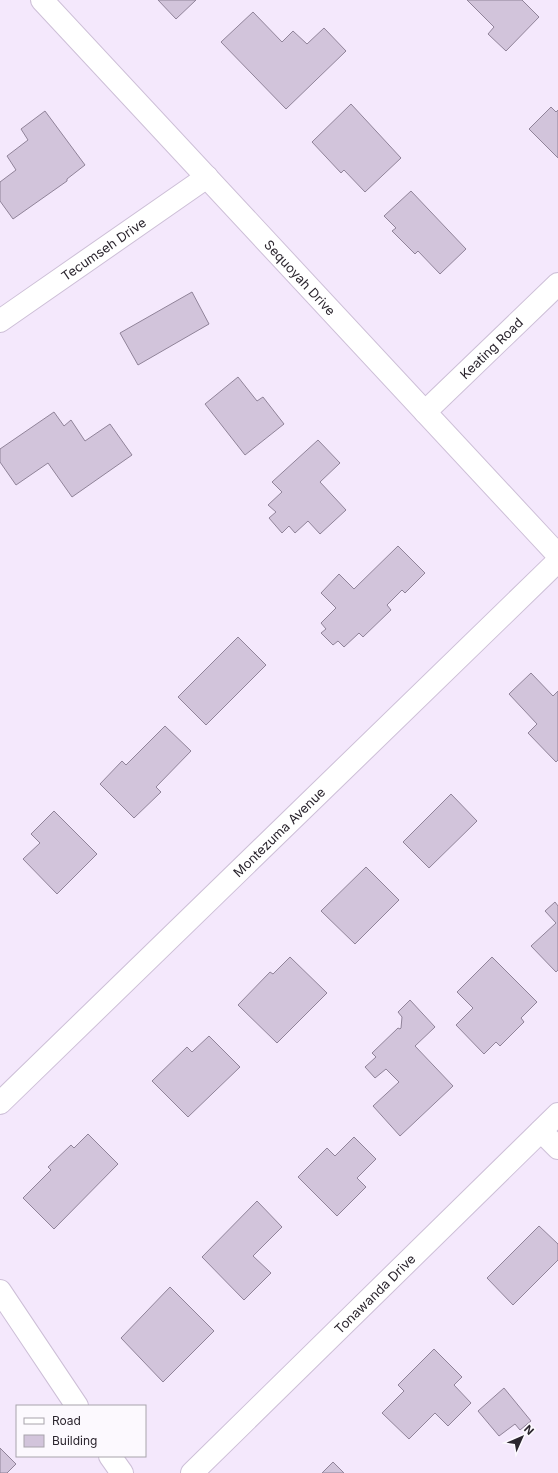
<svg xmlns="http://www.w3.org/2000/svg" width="558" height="1473" font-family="Inter,sans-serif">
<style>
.building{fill:#d2c4db;stroke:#908399}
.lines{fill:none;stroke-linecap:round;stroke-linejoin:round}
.street-casing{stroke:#cdbfd7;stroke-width:24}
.street{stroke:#fff;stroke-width:22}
.labels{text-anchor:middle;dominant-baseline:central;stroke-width:3;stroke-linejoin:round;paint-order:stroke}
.street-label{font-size:13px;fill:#2b252e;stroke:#fcf9fe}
</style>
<rect width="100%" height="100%" fill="#f4e8fc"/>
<path class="building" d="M158 0H196L176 19Z
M467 0H522L539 17 506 51 488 34 494 27Z
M253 12 282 42 293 31 307 44 324 28 346 51 286 109 221 42Z
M351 104 401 158 365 192 344 170 341 173 312 142Z
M551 107 556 112 558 110V158L529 129Z
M45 111 85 165 67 179V181L13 219 0 201V182L16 170 7 156 28 140 21 129Z
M411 191 466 249 440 274 418 251 415 254 392 231 396 228 384 216Z
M192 292 209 324 138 365 120 333Z
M238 377 257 401 263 397 284 424 245 455 205 404Z
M54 412 64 426 71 420 85 441 110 424 132 455 72 497 48 463 16 485 0 462V449Z
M318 440 340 463 320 482 346 510 320 534 308 521 295 533 289 526 282 533 269 518 276 512 268 505 282 492 272 482Z
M398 546 425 573 405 593 402 590 387 605 391 610 363 637 359 633 344 647 338 641 333 645 321 633 326 629 321 623 336 608 321 593 339 574 354 589Z
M238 637 266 665 206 725 178 697Z
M531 673 553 696 558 691V760L556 762 528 733 537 724 509 694Z
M165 726 191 751 156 787 161 792 134 818 100 784 122 761 126 765Z
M451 794 477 821 429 868 403 842Z
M54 811 97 854 57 894 23 859 40 843 31 834Z
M366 867 399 900 355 944 321 911Z
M555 902 558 906V970L556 972 531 946 556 923 545 911Z
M290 957 327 993 277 1043 238 1005 270 972 273 974Z
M492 957 537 1002 521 1018 524 1022 500 1046 496 1042 484 1054 456 1025 473 1008 457 992Z
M410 1000 435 1027 415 1046 453 1086 400 1136 373 1106 399 1082 386 1069 375 1078 365 1067 376 1057 372 1053 398 1028 400 1029 401 1028 402 1017 398 1012Z
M209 1036 240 1067 188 1117 152 1081 187 1047 192 1052Z
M88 1134 118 1164 54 1229 23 1198 51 1170 48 1167 71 1145 74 1148Z
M354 1137 376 1159 357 1178 366 1187 337 1216 298 1177 327 1148 335 1156Z
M257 1201 282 1227 253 1256 271 1273 244 1300 202 1257Z
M539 1226 558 1244V1260L513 1305 487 1278Z
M170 1287 214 1331 163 1382 121 1338Z
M434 1349 462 1377 454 1385 471 1403 448 1426 435 1413 409 1439 382 1413 404 1391 398 1385Z
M504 1388 531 1421 520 1430 515 1424 499 1436 478 1411Z
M0 1448 16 1464 7 1473H0Z
M333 1462 344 1473H322Z"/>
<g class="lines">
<defs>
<g id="street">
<path id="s1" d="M42 0 558 555"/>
<path id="s2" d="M0 321 207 177"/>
<path id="s3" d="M425 412 558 284"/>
<path id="s4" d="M0 1103 558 561"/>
<path d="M541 1131 558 1148"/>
<path d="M0 1291 77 1406"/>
<path d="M110 1456 122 1473"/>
<path id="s5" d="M192 1473 558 1114"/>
</g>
</defs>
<use href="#street" class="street-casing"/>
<use href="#street" class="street"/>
</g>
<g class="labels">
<g class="street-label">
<text stroke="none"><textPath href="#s2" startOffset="126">Tecumseh Drive</textPath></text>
<text stroke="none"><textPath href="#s1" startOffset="379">Sequoyah Drive</textPath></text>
<text stroke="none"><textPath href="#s3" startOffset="92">Keating Road</textPath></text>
<text stroke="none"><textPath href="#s4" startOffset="389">Montezuma Avenue</textPath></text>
<text stroke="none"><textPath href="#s5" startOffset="256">Tonawanda Drive</textPath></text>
</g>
</g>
<rect x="16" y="1405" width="130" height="52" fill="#fcf9fe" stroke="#a8a4ab"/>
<rect x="24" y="1418" width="20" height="6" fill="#ffffff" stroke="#a8a4ab"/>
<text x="52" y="1425" font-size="12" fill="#2b252e">Road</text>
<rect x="24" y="1435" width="20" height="12" fill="#d2c4db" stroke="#a8a4ab"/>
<text x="52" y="1445" font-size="12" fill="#2b252e">Building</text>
<g transform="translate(522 1437) rotate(45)" stroke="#fcf9fe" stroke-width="3" paint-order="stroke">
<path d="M0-3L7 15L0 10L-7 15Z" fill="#2b252e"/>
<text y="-6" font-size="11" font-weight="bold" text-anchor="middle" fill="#2b252e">N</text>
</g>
</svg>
